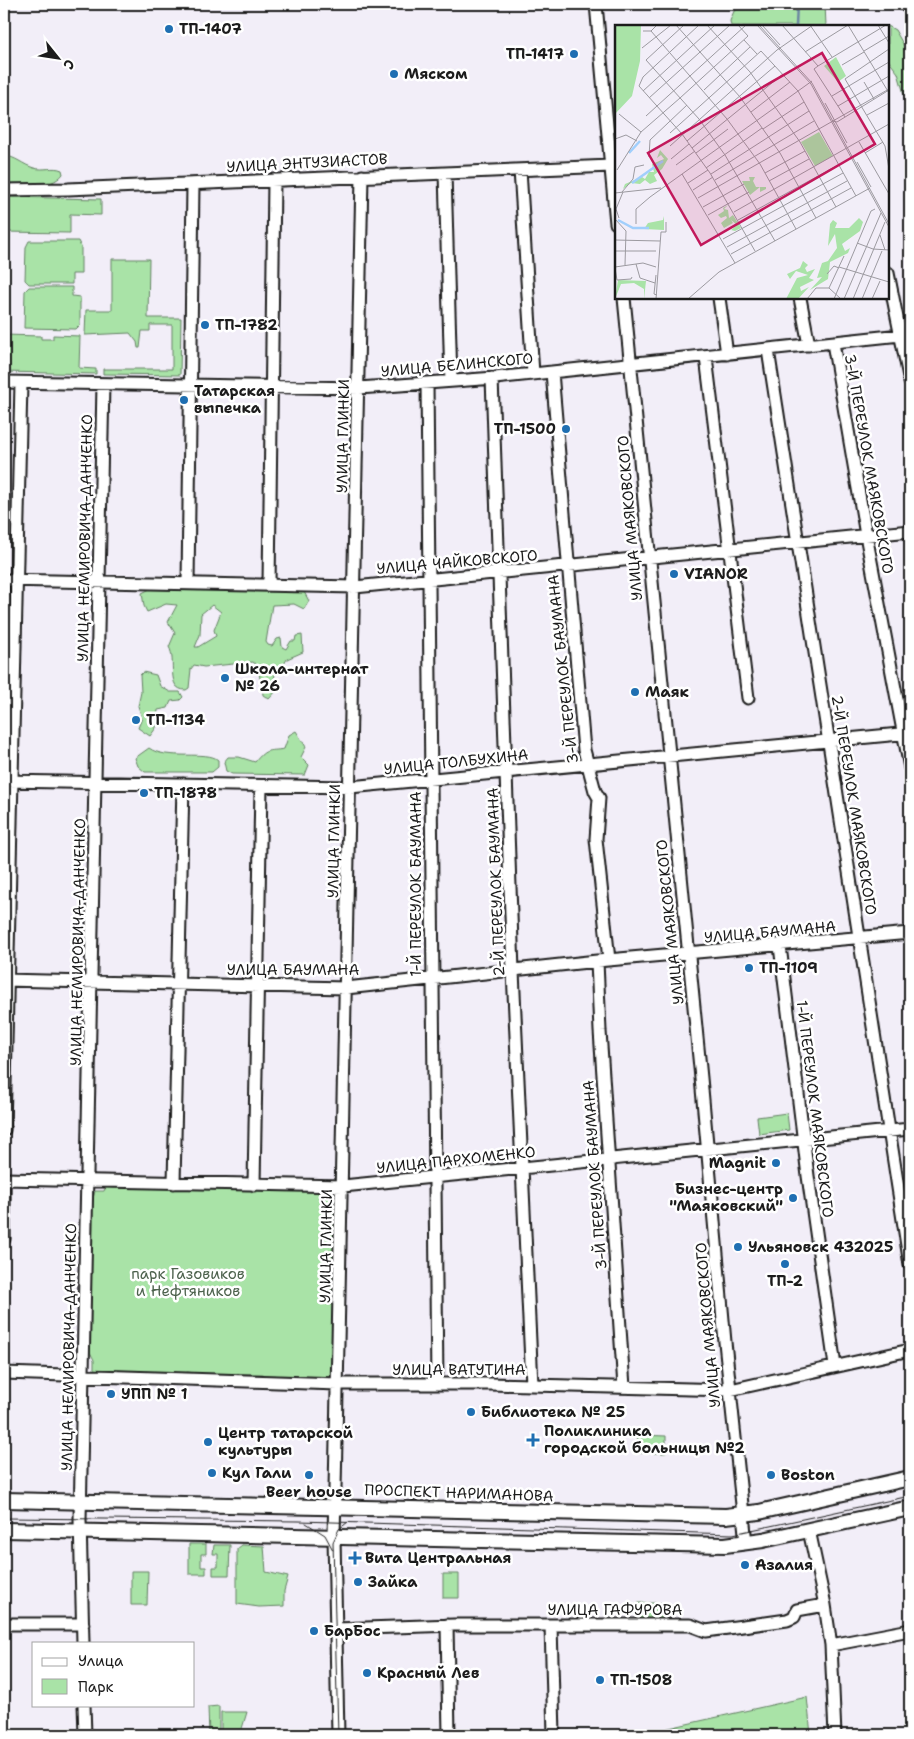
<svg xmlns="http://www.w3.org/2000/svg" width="914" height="1739" font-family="'Shantell Sans',sans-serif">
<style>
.green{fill:#a9e3a7;stroke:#628062;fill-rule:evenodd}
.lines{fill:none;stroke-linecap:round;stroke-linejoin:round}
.stream{stroke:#6c87a2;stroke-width:2.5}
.minor-casing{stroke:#1c1c1c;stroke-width:15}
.major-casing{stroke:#1c1c1c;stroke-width:18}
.minor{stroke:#fff;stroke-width:11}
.major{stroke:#fff;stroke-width:14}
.tram{stroke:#1c1c1c;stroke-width:1}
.poi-dot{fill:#1f6fb2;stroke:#fff;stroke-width:2}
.labels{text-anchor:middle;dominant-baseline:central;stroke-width:5;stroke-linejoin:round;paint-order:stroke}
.poi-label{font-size:15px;font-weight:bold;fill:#1c1c1c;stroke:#fff;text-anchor:start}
.street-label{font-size:15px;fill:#1c1c1c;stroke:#fff}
.park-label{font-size:15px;fill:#4d624d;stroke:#fff}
.inset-river{fill:none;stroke:#a1cffc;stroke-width:2.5}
.inset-road{fill:none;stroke:#9c9aa0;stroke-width:1}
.view{fill:#c2185b;fill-opacity:0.15;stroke:#c2185b;stroke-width:2.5}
.inset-edge{fill:none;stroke:#1c1c1c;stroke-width:2.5}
</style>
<rect width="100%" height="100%" fill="#f2eef8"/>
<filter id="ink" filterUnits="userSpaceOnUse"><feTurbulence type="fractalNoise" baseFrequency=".02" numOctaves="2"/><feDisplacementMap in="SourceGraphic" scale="10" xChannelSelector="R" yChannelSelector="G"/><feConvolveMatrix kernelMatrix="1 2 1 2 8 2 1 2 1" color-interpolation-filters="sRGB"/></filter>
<g filter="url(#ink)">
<path class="green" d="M741 4H825L826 26H731L730 21 734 11 741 8Z
M888 26 895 30 910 56V102L906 101 898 73 888 60Z
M4 156C15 156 23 165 34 168 44 171 53 166 62 170L63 174C51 190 23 184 4 185Z
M4 197 101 199V215L70 214V233L4 232Z
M29 241H78L81 247V274H72V284H29L25 280 26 247Z
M112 259H149L148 318H181L180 375 103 374V369H172V325H150V331H142L140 348H138L137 342 130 333 85 335 86 310H112Z
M29 287H72V296L80 297V325L76 329 24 328 25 291Z
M4 335 41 336V339H53V335L80 336 79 368 96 369V374L4 372Z
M152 588 303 590 309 601 304 609 294 604 272 605 266 642 268 645 272 646 277 639 281 638 282 647 286 649 291 641H295L296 636 302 635 303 652 287 659 281 669 275 674 274 682 279 688 269 699 263 695C263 684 258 676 258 666L253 662 204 667 194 665 191 669 189 688 186 690C165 690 177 660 169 647L175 633 168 622 177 605 166 604 147 612 144 606 142 593ZM212 605 221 612 214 630 216 636 198 647H195L200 635 201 614Z
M143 672 156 675 160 686 170 692H180L183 697 180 700 171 701 168 708 158 710 156 728 150 736 138 728 142 718 138 706 141 692 140 675Z
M296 731 306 747 301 757 309 765 305 775 232 774 226 771 224 762 228 757H239L255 762C267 747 268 752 284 749L289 735Z
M149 748C166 761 208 750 218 760V767L212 772H145L138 766 135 758Z
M787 1113 789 1130 759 1134 757 1117Z
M107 1185 336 1191 331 1378 329 1380 269 1378 263 1374H205L187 1372 184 1374 94 1369V1360L90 1352 92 1202 95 1191H104Z
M638 1435 666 1436V1453H637Z
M189 1544H206V1554H201V1567H206V1574H189Z
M214 1545H230L229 1575H213V1567H218V1554H213Z
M242 1545 264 1546 266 1572 288 1577 284 1591V1606L259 1607 237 1604V1549Z
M131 1571H148L147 1605H131Z
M443 1574H459V1598H443Z
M638 1603H663V1619H638Z
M807 1697 811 1735H621L620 1732 660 1730Z
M219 1706V1735H209L208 1707Z
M221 1712H247L240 1735H221Z"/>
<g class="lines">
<path class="stream" d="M796 26 797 4"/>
<defs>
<path id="minor" d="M596 4 616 223
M904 4 910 9
M520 170 533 374
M445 173 451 381
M4 190 68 189 611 166
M888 273 910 382
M624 298 701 1078 725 1342 746 1543
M719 298 727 354
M800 298 809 345
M833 343 866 535 910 768
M768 350 910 1265
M706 357 748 698
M552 372 584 750 595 791 599 798 596 839 609 960
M492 378 513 971 532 1385
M4 382 359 388 495 378 910 334
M427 383 437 1384
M4 580 355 587 910 531
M188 583 193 184
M269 585 274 180
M4 781 350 787 910 733
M780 946 808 1176 835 1366
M597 961 600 1031 624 1387
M4 980 346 988 597 961 910 933
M4 1130 21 383
M4 1179 343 1186 910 1129
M4 1182V1239
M174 1183 183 784
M254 1185 261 786
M4 1373 338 1384H490L730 1390 910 1350
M809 1530 825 1605
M4 1624H83
M447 1625 449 1735
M551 1625 554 1735
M336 1629 454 1625H690L706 1631 787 1620 794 1617 797 1610 825 1605 831 1645 910 1630
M83 1643 80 1520 103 384
M831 1645 835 1735
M84 1705 85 1735
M338 1735 334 1537 362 176"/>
<path id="major" d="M4 1500 726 1516 759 1512 910 1478
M4 1530 725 1545 763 1540 910 1508"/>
</defs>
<use href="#minor" class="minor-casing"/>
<use href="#major" class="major-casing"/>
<use href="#minor" class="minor"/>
<use href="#major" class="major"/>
<path class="tram" d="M4 1518 299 1521 733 1534 910 1496
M306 1523 325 1535 333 1550
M338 1735 333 1542 339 1529 348 1522"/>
</g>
</g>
<g class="poi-dot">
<circle cx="169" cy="29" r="5"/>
<circle cx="574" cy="54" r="5"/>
<circle cx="394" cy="74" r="5"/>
<circle cx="205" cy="325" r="5"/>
<circle cx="184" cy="400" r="5"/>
<circle cx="566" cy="429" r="5"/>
<circle cx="674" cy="574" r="5"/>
<circle cx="225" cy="678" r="5"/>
<circle cx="635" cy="692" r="5"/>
<circle cx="136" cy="720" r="5"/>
<circle cx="144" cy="793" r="5"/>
<circle cx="749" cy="968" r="5"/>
<circle cx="776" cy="1163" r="5"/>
<circle cx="793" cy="1198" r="5"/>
<circle cx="738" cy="1247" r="5"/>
<circle cx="785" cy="1264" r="5"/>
<circle cx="111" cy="1394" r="5"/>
<circle cx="471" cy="1412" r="5"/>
<path d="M530.5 1432.5h5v5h5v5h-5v5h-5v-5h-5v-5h5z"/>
<circle cx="208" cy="1442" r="5"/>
<circle cx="212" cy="1473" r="5"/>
<circle cx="309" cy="1475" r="5"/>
<circle cx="771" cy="1475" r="5"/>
<path d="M352.5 1550.5h5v5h5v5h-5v5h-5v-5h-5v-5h5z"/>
<circle cx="745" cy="1565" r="5"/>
<circle cx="358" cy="1582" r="5"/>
<circle cx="314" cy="1631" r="5"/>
<circle cx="367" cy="1673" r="5"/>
<circle cx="600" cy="1680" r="5"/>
</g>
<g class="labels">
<g class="poi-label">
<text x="179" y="29">ТП-1407</text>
<text x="564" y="54" text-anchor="end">ТП-1417</text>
<text x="404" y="74">Мяском</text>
<text x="215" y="325">ТП-1782</text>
<text x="194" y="391">Татарская<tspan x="194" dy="17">выпечка</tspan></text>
<text x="556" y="429" text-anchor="end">ТП-1500</text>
<text x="684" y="574">VIANOR</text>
<text x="235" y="669">Школа-интернат<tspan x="235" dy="17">№ 26</tspan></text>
<text x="645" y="692">Маяк</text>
<text x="146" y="720">ТП-1134</text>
<text x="154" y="793">ТП-1878</text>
<text x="759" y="968">ТП-1109</text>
<text x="766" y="1163" text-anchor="end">Magnit</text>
<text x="783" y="1189" text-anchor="end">Бизнес-центр<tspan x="783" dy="17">"Маяковский"</tspan></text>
<text x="748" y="1247">Ульяновск 432025</text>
<text x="785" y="1281" text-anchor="middle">ТП-2</text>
<text x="121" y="1394">УПП № 1</text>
<text x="481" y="1412">Библиотека № 25</text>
<text x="544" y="1431">Поликлиника<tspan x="544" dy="17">городской больницы №2</tspan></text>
<text x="218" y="1433">Центр татарской<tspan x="218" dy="17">культуры</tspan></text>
<text x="222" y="1473">Кул Гали</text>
<text x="781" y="1475">Boston</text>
<text x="309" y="1492" text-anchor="middle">Beer house</text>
<text x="365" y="1558">Вита Центральная</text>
<text x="755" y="1565">Азалия</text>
<text x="368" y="1582">Зайка</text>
<text x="324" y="1631">БарБос</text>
<text x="377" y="1673">Красный Лев</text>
<text x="610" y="1680">ТП-1508</text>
</g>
<g class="street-label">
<text transform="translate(307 163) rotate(-3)">УЛИЦА ЭНТУЗИАСТОВ</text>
<text transform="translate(457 365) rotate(-5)">УЛИЦА БЕЛИНСКОГО</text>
<text transform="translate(343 436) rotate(-89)">УЛИЦА ГЛИНКИ</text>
<text transform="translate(869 464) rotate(80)">3-Й ПЕРЕУЛОК МАЯКОВСКОГО</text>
<text transform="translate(630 518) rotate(-95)">УЛИЦА МАЯКОВСКОГО</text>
<text transform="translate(85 538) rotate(-89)">УЛИЦА НЕМИРОВИЧА-ДАНЧЕНКО</text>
<text transform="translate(457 562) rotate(-5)">УЛИЦА ЧАЙКОВСКОГО</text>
<text transform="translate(563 669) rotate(-96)">3-Й ПЕРЕУЛОК БАУМАНА</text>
<text transform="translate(456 762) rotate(-6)">УЛИЦА ТОЛБУХИНА</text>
<text transform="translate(854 805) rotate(81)">2-Й ПЕРЕУЛОК МАЯКОВСКОГО</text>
<text transform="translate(334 841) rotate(-89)">УЛИЦА ГЛИНКИ</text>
<text transform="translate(496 882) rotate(-92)">2-Й ПЕРЕУЛОК БАУМАНА</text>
<text transform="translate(416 884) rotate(-90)">1-Й ПЕРЕУЛОК БАУМАНА</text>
<text transform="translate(670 922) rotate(-96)">УЛИЦА МАЯКОВСКОГО</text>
<text transform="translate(770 932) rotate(-5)">УЛИЦА БАУМАНА</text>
<text transform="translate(78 942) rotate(-89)">УЛИЦА НЕМИРОВИЧА-ДАНЧЕНКО</text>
<text x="293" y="970">УЛИЦА БАУМАНА</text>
<text transform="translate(815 1109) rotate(83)">1-Й ПЕРЕУЛОК МАЯКОВСКОГО</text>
<text transform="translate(456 1160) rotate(-6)">УЛИЦА ПАРХОМЕНКО</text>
<text transform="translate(595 1175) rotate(-94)">3-Й ПЕРЕУЛОК БАУМАНА</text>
<text transform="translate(326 1246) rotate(-89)">УЛИЦА ГЛИНКИ</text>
<text transform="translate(708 1325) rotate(-95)">УЛИЦА МАЯКОВСКОГО</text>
<text transform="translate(69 1347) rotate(-89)">УЛИЦА НЕМИРОВИЧА-ДАНЧЕНКО</text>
<text x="459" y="1370">УЛИЦА ВАТУТИНА</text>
<text transform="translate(459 1493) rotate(2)">ПРОСПЕКТ НАРИМАНОВА</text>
<text x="615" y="1610">УЛИЦА ГАФУРОВА</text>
</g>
<g class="park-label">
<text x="188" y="1274">парк Газовиков<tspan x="188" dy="17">и Нефтяников</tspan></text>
</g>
</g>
<g transform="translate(615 25)">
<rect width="274" height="274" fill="#f2eef8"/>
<path d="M1 0H26L25 36 17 71 0 89ZM221 32 231 51 223 57 209 41ZM204 107 218 131 200 141 186 117ZM45 125 53 134 47 144 39 150 42 156 35 159 30 155 25 159 16 158 8 164 10 159 27 152 30 154 34 147H39L37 139 49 134 46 130 42 133ZM134 152H140L138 156 141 162H151V164L145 167V162L135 170 127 156H135ZM113 180 109 184 113 185 114 193 118 190 126 203 120 206 116 205 122 200 116 195 118 198 109 203 106 198 112 193 111 191 106 193 103 190 109 186 108 183ZM49 191V205L29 204 33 198 48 195ZM244 193 248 197 245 206 227 219 230 226 235 223 233 228 215 237 213 254 195 265 207 252 202 253 207 238 213 236 222 223 220 209 213 221 215 199 218 195 222 198 220 203H234ZM188 236 193 240 190 243 192 247 200 244 194 253 199 255 185 262 186 266 194 262 183 274H171L182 253 193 250 181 246 175 254 172 249 185 243ZM3 255 31 256 29 274V264L19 258 6 259 0 274Z" fill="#a9e3a7"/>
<path class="inset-river" d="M14 128 25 116M17 158 48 136M3 195 18 203H34"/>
<path class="inset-road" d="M61 0 125 72 165 128 201 193M69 0 31 35 84 94 110 130 160 216M84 0 28 52 24 61 67 109 95 148 140 226M92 0 135 47 185 117 221 182M142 0 196 59 274 202M144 0 197 58 274 199M147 0 165 20M167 0 203 41 199 44 230 92M195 0 217 32M263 0 274 18M28 6H36L42 0M36 6 112 94 145 139 181 204M129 15 142 29M27 23 56 0M274 24 230 54 270 121 274 144M249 26 274 11M190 27 233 0 274 68M227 40 249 27M203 41 271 0M249 57 259 74M89 65 135 22M28 66 100 0M217 71 274 37M34 73 115 0M65 73 133 11 123 0M210 78 232 118M223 81 274 51M136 87 175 57M4 89 26 107M252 90 274 78M31 91 131 0M217 96 222 97 274 65M148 104 189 77M55 108 146 26 183 66 241 171M0 114 11 110 22 116M72 116 160 41M244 117 274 169M55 121 162 25 198 0M77 123 168 49M81 128 113 104M250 128 268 117M34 132 35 115 72 80M56 134 74 119M242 137 256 162M61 140 80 126M91 143 147 103M2 145 26 107 65 73M150 148 190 126M67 149 120 238M96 149 194 86M100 155 199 96M154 156 194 134M73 158 93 145M78 165 98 152M7 167 18 154 20 142 29 140M0 168 46 163M83 173 274 64M88 182 129 159M119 187 274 99M93 190 134 167M4 193 1 184 8 167M0 194 11 206 10 240M123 195 223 140M21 199V184L35 172 197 56M265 210 270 225M108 214 228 148M0 215 45 216M242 218 258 224 274 225M112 222 232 156M0 226H41M116 229 236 163M21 239 25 253 40 258M0 242 28 238 41 242M224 242 274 257M0 243 2 255 16 254 17 252M212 249 219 241 224 243M41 250 39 269 42 270M214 263 229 231M214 263 226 274M41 274 46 207H51V197M73 274 104 247 255 163M192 274 201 263H214M219 274 256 186 260 184M229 274 266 188M238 274 270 197M247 274 267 226M257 274 265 256"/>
<path class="view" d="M207 28 260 119 86 220 33 128Z"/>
<rect width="274" height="274" class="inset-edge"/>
</g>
<rect width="914" height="1739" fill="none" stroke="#fff" stroke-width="20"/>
<rect x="10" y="10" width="894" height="1719" fill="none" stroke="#1c1c1c" stroke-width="2" filter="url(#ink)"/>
<rect x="32" y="1642" width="162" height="65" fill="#ffffff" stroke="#a4a4a4"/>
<rect x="42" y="1658" width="25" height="8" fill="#ffffff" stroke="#a4a4a4"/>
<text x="78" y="1666" font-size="15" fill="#1c1c1c">Улица</text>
<rect x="42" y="1679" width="25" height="15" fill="#a9e3a7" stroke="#a4a4a4"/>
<text x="78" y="1692" font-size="15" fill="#1c1c1c">Парк</text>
<g transform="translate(58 58) rotate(120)" stroke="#ffffff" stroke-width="4" paint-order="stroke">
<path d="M0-4L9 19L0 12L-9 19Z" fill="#1c1c1c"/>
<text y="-8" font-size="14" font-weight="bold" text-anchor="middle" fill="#1c1c1c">С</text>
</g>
</svg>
